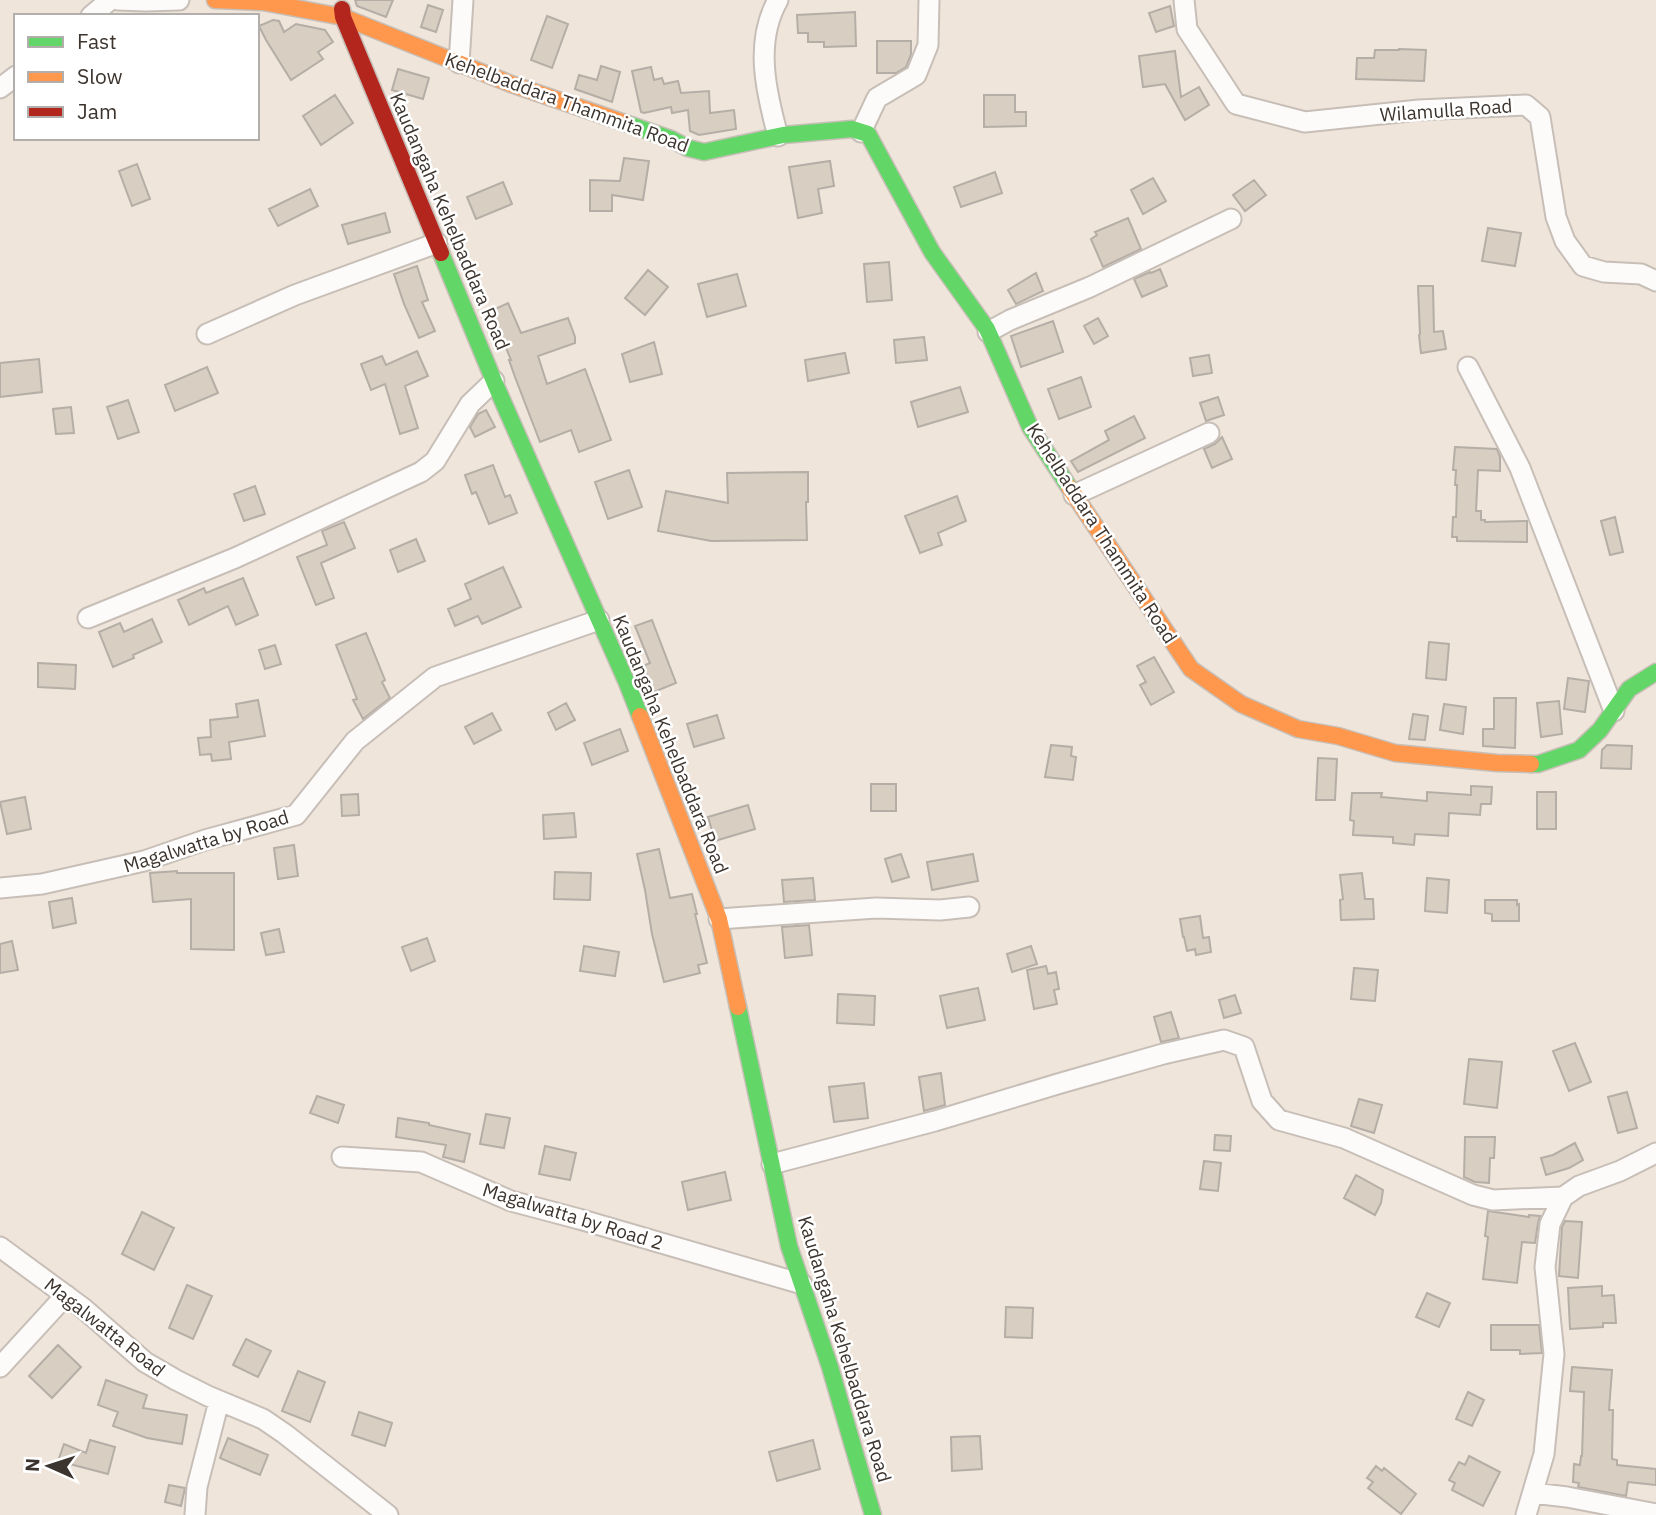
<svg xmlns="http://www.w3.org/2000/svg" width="1656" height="1515" font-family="'IBM Plex Sans',sans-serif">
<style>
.building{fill:#d8cec1;stroke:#b5aea6;stroke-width:2}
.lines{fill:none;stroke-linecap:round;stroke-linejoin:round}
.street-casing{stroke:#c7bfb7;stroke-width:23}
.fast-casing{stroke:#c7bfb7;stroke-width:19}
.slow-casing{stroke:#c7bfb7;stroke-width:19}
.jam-casing{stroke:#c7bfb7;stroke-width:19}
.street{stroke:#fdfbfa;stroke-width:19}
.fast{stroke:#63d668;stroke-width:16}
.slow{stroke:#ff974d;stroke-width:16}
.jam{stroke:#b3261e;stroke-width:16}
.labels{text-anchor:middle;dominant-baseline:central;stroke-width:5;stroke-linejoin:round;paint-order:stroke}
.street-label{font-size:19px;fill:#3c342e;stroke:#fff}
</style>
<rect width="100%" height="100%" fill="#efe5db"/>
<path class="building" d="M355 0H393L386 17 357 6Z
M428 5 443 10 436 32 421 27Z
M1170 6 1174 26 1156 32 1149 13Z
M855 12 856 46 824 47V42H808V33H798L797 15Z
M547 16 568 24 552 68 531 60Z
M273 20 279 21 284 32 296 24 325 30 333 42 318 52 323 59 291 80 266 40 259 26Z
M877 41H911V54L906 67 896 73H877Z
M1399 49 1426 50 1424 81 1356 79 1357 58H1374L1375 50H1399Z
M1175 51 1181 97 1199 87 1209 105 1185 120 1165 84 1143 87 1139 56Z
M601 66 620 72 612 102 575 89 579 75 597 80Z
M651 67 654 80 662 78 664 84 678 81 681 93 709 91 710 113 734 110 736 129 699 135 690 131 688 110 672 113 671 107 644 113 641 112 632 71Z
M398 69 429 78 423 99 392 90Z
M335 95 353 123 321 145 303 116Z
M984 95H1015V112H1026V126L984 127Z
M624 158 649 161 643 200 612 195V211H590V180L620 181Z
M830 161 834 186 818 189 822 213 798 218 789 167Z
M137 164 150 199 132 206 119 171Z
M995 172 1002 193 961 207 954 187Z
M1153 178 1166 201 1143 214 1131 190Z
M1254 180 1266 195 1245 211 1233 195Z
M503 182 512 204 476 219 467 197Z
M310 189 318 206 278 226 269 209Z
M385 213 390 232 348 244 342 225Z
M1128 218 1141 249 1103 267 1091 239 1097 235 1095 232Z
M1488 228 1521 233 1515 266 1482 261Z
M889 262 892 300 867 302 864 264Z
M417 266 428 300 422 302 435 331 419 338 404 304 394 274Z
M1160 269 1167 286 1142 297 1134 279 1150 272 1151 273Z
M648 270 668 287 645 315 625 298Z
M1036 273 1043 291 1016 304 1008 290Z
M737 274 746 306 707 317 698 284Z
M1418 286H1433L1434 332 1443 331 1446 349 1421 353 1419 335 1420 334Z
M508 303 521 333 568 318 575 337V343L538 356 547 384 585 369 611 440 579 452 571 430 540 442 515 377 509 360H511L491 311Z
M1098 318 1108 336 1094 344 1084 326Z
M1053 321 1063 352 1021 367 1011 336Z
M924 337 927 360 896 363 894 340Z
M654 342 662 374 630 382 622 354Z
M417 351 428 376 405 386 418 428 400 434 385 384 371 390 361 364 382 356 386 365Z
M845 353 849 373 808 381 805 360Z
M1209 355 1212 373 1193 376 1190 358Z
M39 359 42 392 0 397V363Z
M207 367 218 393 175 411 165 385Z
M1081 377 1091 407 1059 419 1048 389Z
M960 387 968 412 918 427 911 402Z
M1218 397 1224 415 1206 421 1200 403Z
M128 400 139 432 118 439 107 407Z
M71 407 74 433 56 434 53 409Z
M486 410 495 427 475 437 470 427 478 414Z
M1134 416 1145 438 1078 472 1071 461 1109 440 1105 431Z
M1222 437 1232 459 1212 468 1204 449 1215 444Z
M1455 447 1497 449 1500 457V471L1478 470 1476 511H1481V520H1485V522L1527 521V542L1457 541V537H1452L1453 517H1456L1457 485H1455L1456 470H1453Z
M493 465 505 497 510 495 517 513 489 524 476 492 472 494 465 475Z
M629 470 642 507 608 519 595 482Z
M808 472V502H806L807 540 711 541 658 531 666 491 728 503 727 473Z
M255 486 265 514 244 521 234 494Z
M957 496 966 521 938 533 942 545 920 553 905 516Z
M1615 517 1623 552 1610 555 1601 521Z
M344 522 355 548 321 563 334 598 316 605 297 557 327 545 322 531Z
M416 539 425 561 398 572 390 550Z
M503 567 521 607 482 624 478 616 455 626 448 609 471 599 465 584Z
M243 578 258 615 236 625 228 606 189 625 178 600 204 588 206 593Z
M152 619 162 642 133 655 134 658 113 667 99 632 120 623 124 632Z
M652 620 676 683 654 692 643 666 650 663 635 626Z
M366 633 385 680 382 682 390 698 363 719 353 700 357 699 336 645Z
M1429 642 1449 644 1446 680 1426 678Z
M275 645 281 664 265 669 259 650Z
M1154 657 1174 692 1151 705 1140 685 1146 682 1137 666Z
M38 663 76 665 75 689 38 687Z
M1568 678 1589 681 1585 712 1564 709Z
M1494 698H1516L1515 748 1483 746V729H1494Z
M258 700 265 736 229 742 231 759 212 761 211 754 200 755 198 738 211 737 210 720 238 717 236 704Z
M1559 701 1562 734 1541 737 1537 703Z
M566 703 575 720 556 730 548 713Z
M1444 704 1466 707 1463 734 1440 730Z
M492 713 501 730 474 744 465 727Z
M1413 714 1428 716 1425 740 1409 739Z
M717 715 724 738 694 747 687 724Z
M620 729 628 751 592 765 584 743Z
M1051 745 1072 747 1071 756 1076 757 1073 780 1045 777Z
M1607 745 1632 746 1631 769 1601 768 1602 750Z
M1318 758 1337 759 1335 800H1316Z
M871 784H896V811H871Z
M1471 786 1492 787 1491 804H1481L1480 815 1449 813 1448 836 1415 834 1414 845 1393 843V837L1353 835 1354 821 1350 820 1352 793H1382L1381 797 1427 801V792L1471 795Z
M1537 792H1556V829H1537Z
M358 794 359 815 342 816 341 795Z
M25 797 31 829 7 834 0 802Z
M748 805 755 829 715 841 708 817Z
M574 813 576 837 544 839 543 815Z
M294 845 298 876 278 879 274 848Z
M659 849 670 898 692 894 697 914H695L707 963 698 965 700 973 664 982 652 934 645 890 637 854Z
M901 854 909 877 892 882 885 859Z
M973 854 978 881 932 890 927 862Z
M177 871V873H234V950L191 949V899L153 902 150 873Z
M555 872 591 873 590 900 554 899Z
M1362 873 1365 899H1373L1374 919 1341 920 1340 900 1343 899 1340 875Z
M813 878 815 900 784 902 782 880Z
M1427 878 1449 880 1447 913 1425 911Z
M72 898 76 923 53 928 49 902Z
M1485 900H1517V905L1519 904V921H1492V914L1485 913Z
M1200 916 1203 938 1209 937 1211 952 1196 955 1195 949 1187 951 1184 937H1183L1180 919Z
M809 925 812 955 785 958 782 927Z
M279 929 284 952 266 955 261 933Z
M427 938 435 961 411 971 402 947Z
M12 941 18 970 0 973V944Z
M584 946 619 952 615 976 580 971Z
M1031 946 1037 964 1012 972 1007 954Z
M1046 966 1048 974 1056 972 1059 989 1054 990 1057 1004 1034 1009 1027 970Z
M1354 968 1378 970 1375 1001 1351 999Z
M978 988 985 1020 947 1028 940 996Z
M838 994 875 996 874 1025 837 1023Z
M1235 995 1241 1013 1224 1018 1219 1000Z
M1171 1012 1179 1038 1161 1042 1154 1017Z
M1575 1043 1591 1082 1569 1091 1553 1051Z
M1469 1059 1502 1062 1497 1108 1464 1104Z
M941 1073 945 1105 924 1111 919 1077Z
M864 1083 868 1118 834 1122 829 1087Z
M1627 1092 1637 1128 1618 1133 1608 1097Z
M317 1096 344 1105 338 1123 310 1113Z
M1359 1099 1382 1105 1374 1133 1351 1126Z
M486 1114 510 1118 504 1148 480 1144Z
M398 1118 429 1123V1125L470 1134 464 1162 443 1157 446 1145 396 1137Z
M1215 1135 1231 1136 1230 1151 1214 1150Z
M1465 1137H1495L1494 1158H1490L1489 1183 1475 1182 1464 1177Z
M1575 1143 1583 1160 1569 1168 1546 1175 1541 1158 1553 1155Z
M545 1146 576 1153 570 1180 539 1174Z
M1204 1161 1221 1163 1218 1191 1200 1189Z
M725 1172 731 1200 688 1210 682 1182Z
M1356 1175 1383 1190 1381 1203 1375 1215 1344 1198Z
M1488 1211 1529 1217V1215L1540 1216 1538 1223 1535 1243 1522 1242 1517 1283 1483 1279 1488 1237 1485 1236Z
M142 1212 174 1228 154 1270 122 1254Z
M1565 1221 1582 1222 1578 1278 1559 1276 1562 1227Z
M187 1285 212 1296 193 1339 169 1328Z
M1602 1286V1296L1614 1295 1616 1323H1603V1327L1570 1329 1568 1288Z
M1427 1293 1450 1303 1439 1327 1416 1317Z
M1006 1307 1033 1308 1032 1338 1005 1337Z
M1491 1325H1539L1542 1353 1520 1354V1350H1491Z
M246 1339 271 1351 258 1377 233 1365Z
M58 1345 81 1367 52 1398 29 1376Z
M1572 1367 1612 1370 1609 1410H1613L1612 1459 1617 1460V1465L1656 1469V1485L1628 1482 1626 1496 1578 1487 1579 1483 1573 1482 1574 1464 1580 1465 1581 1456H1582L1584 1392 1570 1391Z
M298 1371 325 1382 310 1422 282 1411Z
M106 1380 147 1395 143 1408 187 1415 182 1444 147 1438 113 1426 118 1412 98 1405Z
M1468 1392 1484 1400 1472 1426 1456 1419Z
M359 1412 392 1423 385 1446 352 1435Z
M980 1436 982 1469 952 1471 951 1437Z
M228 1438 268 1455 260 1475 220 1458Z
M90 1440 115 1447 108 1474 58 1461 64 1444 86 1453Z
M813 1440 820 1469 777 1481 769 1452Z
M1469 1456 1500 1472 1483 1506 1452 1490 1455 1483 1449 1480 1459 1462 1465 1465Z
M1376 1466 1382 1471 1384 1468 1416 1494 1401 1514 1368 1488 1373 1482 1367 1478Z
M169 1485 185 1488 181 1506 165 1502Z"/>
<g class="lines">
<defs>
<path id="street" d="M118 0 146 1 179 0
M778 0C754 42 766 92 778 136
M1184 0 1187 29 1236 104 1305 122 1419 110 1526 105 1540 117 1556 217 1565 241 1583 266 1604 272 1641 274 1656 281
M91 16 110 0
M459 63 463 0
M0 88 16 76
M861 132 877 98 916 75 928 45 929 0
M988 332 1010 320 1090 287 1231 219
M207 334 295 295 437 243
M1468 367 1520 468 1614 711
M1074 495 1209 433
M88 618 235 558 421 472 435 461 470 404 494 381
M0 888 42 884 144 861 205 840 296 815 355 741 435 677 599 620
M719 919 876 908 940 910 969 907
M342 1157 421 1162 511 1201 579 1219 802 1284
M772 1164 935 1121 1061 1083 1163 1054 1224 1040 1244 1047 1262 1101 1279 1120 1344 1138 1473 1195 1493 1200 1563 1197
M0 1247 83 1308 145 1362 176 1380 208 1396 263 1419 285 1434 388 1515
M0 1367 66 1295
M1533 1493 1567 1497 1656 1514
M195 1515 197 1487 219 1401
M1526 1515 1544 1454 1554 1354 1545 1267 1550 1224 1563 1197 1579 1186 1620 1171 1656 1153"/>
<path id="fast" d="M625 123 671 139 688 148 704 152 783 135 852 129 868 134 932 252 987 329 1030 427 1069 487
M441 253 496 386 627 683 640 716
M1531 764H1538L1579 750 1600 730 1629 689 1656 672
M738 1007 789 1246 830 1367 873 1515"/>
<path id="slow" d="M215 0 263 2 343 17 511 84 625 123
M1069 487 1191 669 1241 704 1298 729 1338 736 1395 753 1497 763 1531 764
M640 716 719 919 738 1007"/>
<path id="jam" d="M342 9 343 17 441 253"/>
</defs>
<use href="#street" class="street-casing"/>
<use href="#fast" class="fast-casing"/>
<use href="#slow" class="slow-casing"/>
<use href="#jam" class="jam-casing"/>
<use href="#street" class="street"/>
<use href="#fast" class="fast"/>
<use href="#slow" class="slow"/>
<use href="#jam" class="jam"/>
</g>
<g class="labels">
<g class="street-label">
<text transform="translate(567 102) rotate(20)">Kehelbaddara Thammita Road</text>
<text transform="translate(1446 110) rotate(-4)">Wilamulla Road</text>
<text transform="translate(450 221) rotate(67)">Kaudangaha Kehelbaddara Road</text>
<text transform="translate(1102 533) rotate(57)">Kehelbaddara Thammita Road</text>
<text transform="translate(671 744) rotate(68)">Kaudangaha Kehelbaddara Road</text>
<text transform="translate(206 841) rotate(-17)">Magalwatta by Road</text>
<text transform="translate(573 1216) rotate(17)">Magalwatta by Road 2</text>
<text transform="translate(105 1327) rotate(38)">Magalwatta Road</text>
<text transform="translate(845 1349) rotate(73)">Kaudangaha Kehelbaddara Road</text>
</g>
</g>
<rect x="14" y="14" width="245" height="126" fill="#ffffff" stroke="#b1aeab" stroke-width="2"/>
<rect x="28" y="37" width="35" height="10" fill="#63d668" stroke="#b1aeab" stroke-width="2"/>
<text x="77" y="49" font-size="21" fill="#3c342e">Fast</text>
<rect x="28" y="72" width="35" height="10" fill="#ff974d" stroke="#b1aeab" stroke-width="2"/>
<text x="77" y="84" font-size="21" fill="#3c342e">Slow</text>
<rect x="28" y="107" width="35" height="10" fill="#b3261e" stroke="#b1aeab" stroke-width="2"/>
<text x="77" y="119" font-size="21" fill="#3c342e">Jam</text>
<g transform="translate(49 1466) rotate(273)" stroke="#ffffff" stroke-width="5" paint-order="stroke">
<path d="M0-5L12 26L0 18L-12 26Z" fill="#3c342e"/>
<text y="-10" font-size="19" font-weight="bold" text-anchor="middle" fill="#3c342e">N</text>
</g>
</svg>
